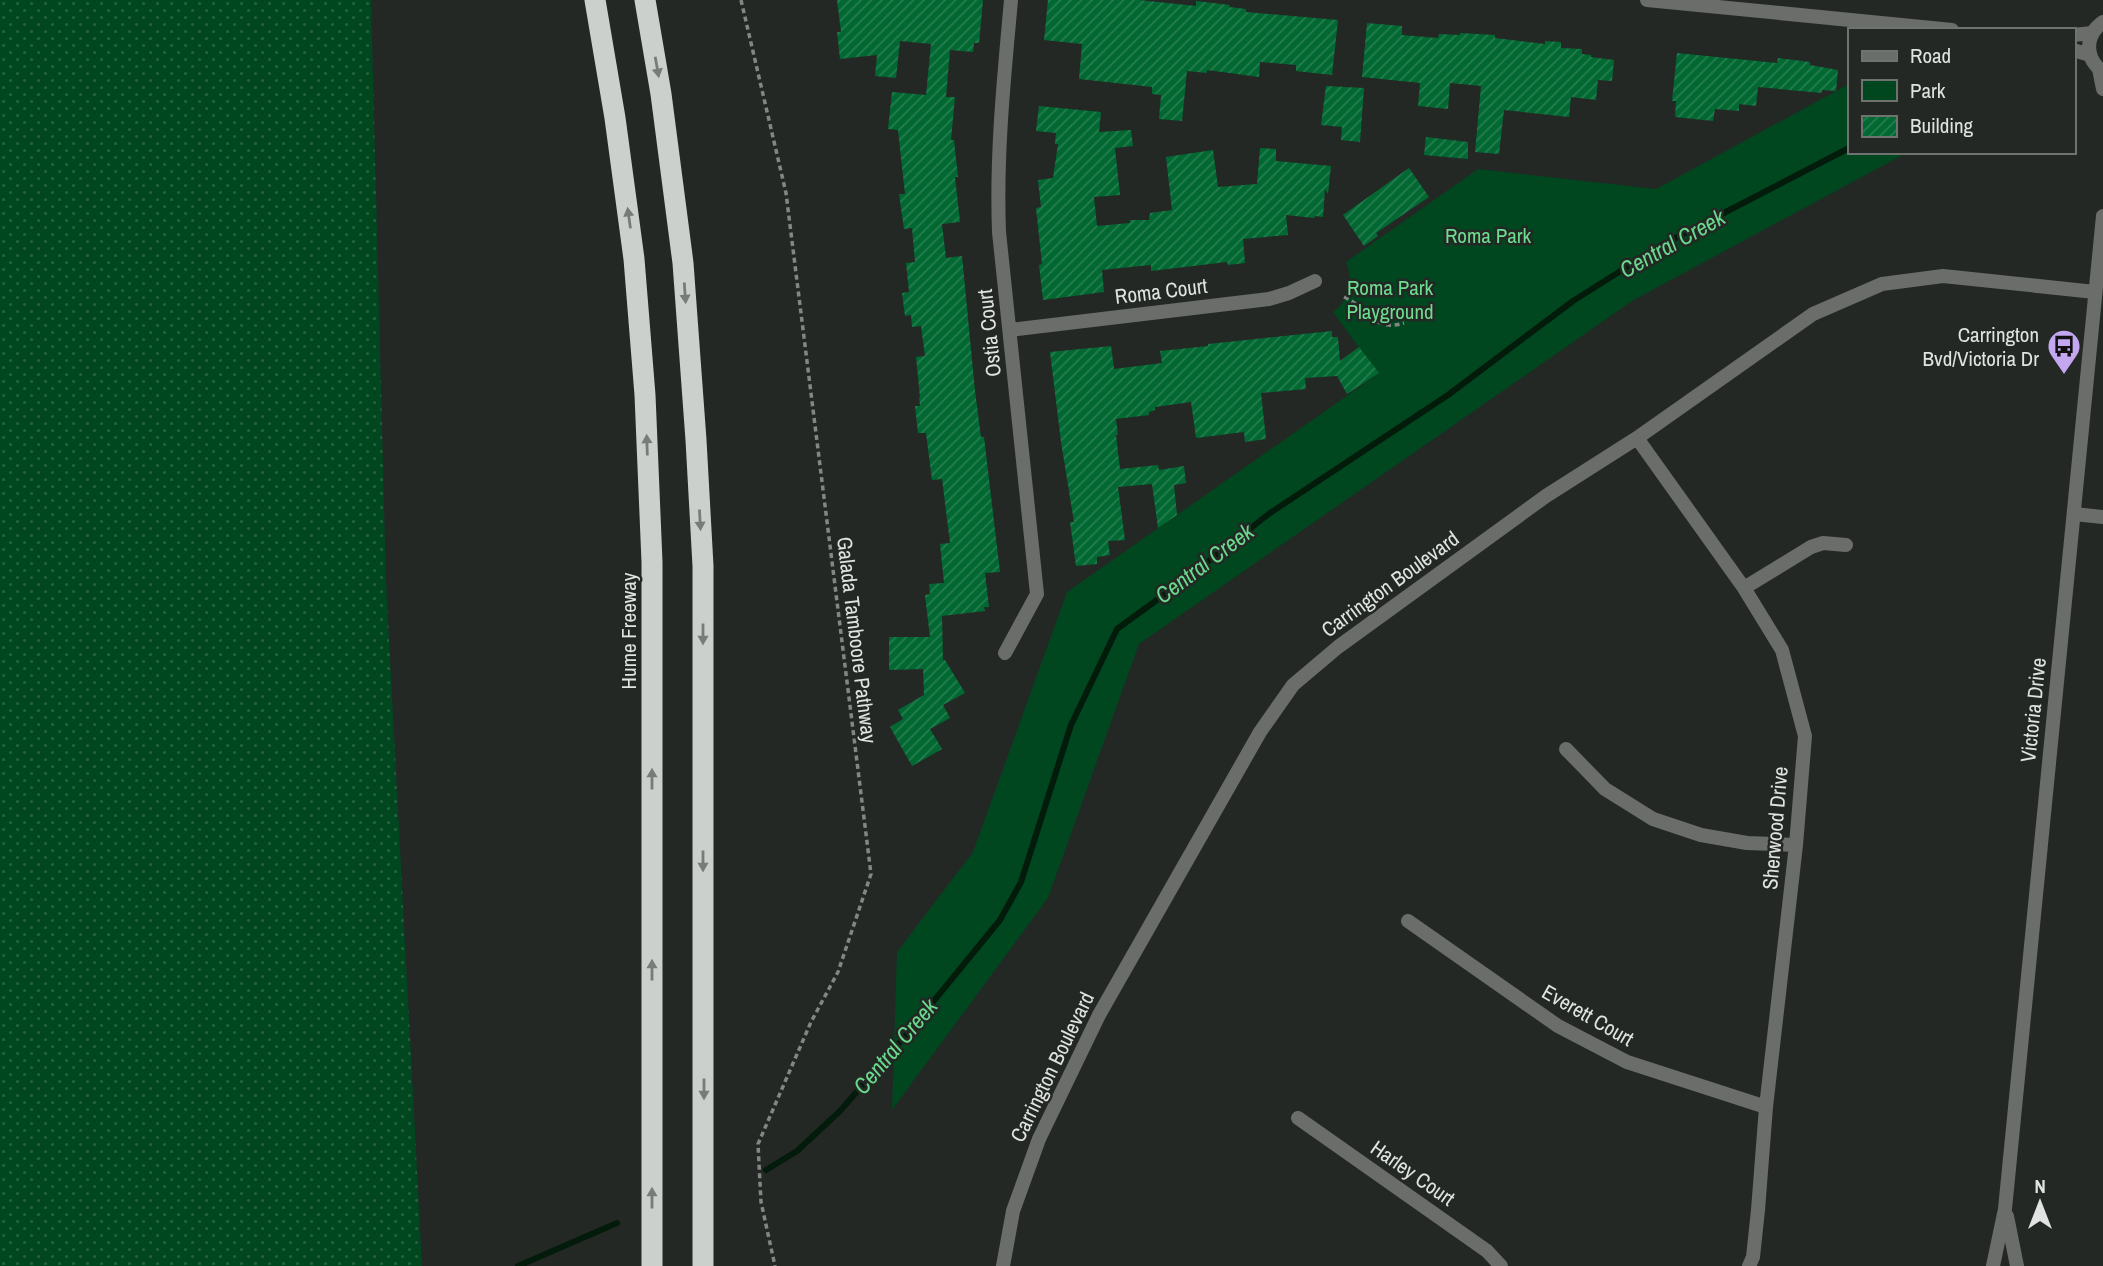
<svg xmlns="http://www.w3.org/2000/svg" width="2103" height="1266" font-family="'Archivo Narrow',sans-serif">
<style>
.grass{fill:url(#grass-dots)}
.green{fill:#00461f}
.lines{fill:none;stroke-linecap:round;stroke-linejoin:round}
.stream{stroke:#021b0a;stroke-width:6}
.building{fill:url(#building-hatch)}
.path{stroke:#838784;stroke-width:3.5;stroke-dasharray:5 3.5;stroke-linecap:butt}
.minor{stroke:#6b6d6b;stroke-width:14}
.tertiary{stroke:#6b6d6b;stroke-width:14}
.motorway{stroke:#cbd0cc;stroke-width:21}
.oneway{fill:#787c78}
.labels{text-anchor:middle;dominant-baseline:central;stroke-width:5;stroke-linejoin:round;paint-order:stroke}
.park-label{font-size:21px;fill:#6ddc8f;stroke:#242825}
.street-label{font-size:21px;fill:#e0e3e1;stroke:#242825}
.poi-label{font-size:21px;fill:#e0e3e1;stroke:#242825;text-anchor:end}
.water-label{font-size:23px;font-style:italic;fill:#6ad98d;stroke:#242825}
</style>
<defs>
<pattern id="grass-dots" width="8" height="8" patternUnits="userSpaceOnUse" patternTransform="scale(1.75)"><rect width="8" height="8" fill="#00461f"/><path d="M2 2h.1M6 6h.1" fill="none" stroke="#25613f" stroke-width="1.8" stroke-linecap="round"/></pattern>
<pattern id="building-hatch" width="6" height="6" patternUnits="userSpaceOnUse" patternTransform="scale(1.75)"><rect width="6" height="6" fill="#016832"/><path d="M-1 1l2-2M0 6l6-6M5 7l2-2" fill="none" stroke="#267d4f"/></pattern>
</defs>
<rect width="100%" height="100%" fill="#242825"/>
<path class="grass" d="M0 0H371L386 583 422 1266H0Z"/>
<path class="green" d="M1849 84V152H1908L1632 301 1139 644 1048 898 892 1110 897 952 973 852 1067 592 1378 374 1333 312C1351 298 1354 282 1346 262L1478 169 1656 189Z"/>
<g class="lines">
<path class="stream" d="M766 1170 797 1151 840 1111 901 1041 1000 920 1021 882 1071 725 1117 629 1187 578 1270 513 1448 395 1573 301 1660 246 1849 148
M518 1266 617 1223"/>
</g>
<path class="building" d="M837 0H983L979 43H974L973 52 950 50 946 97H955L951 140H954L958 177H955L960 222 942 224 946 258 962 256 975 391 981 437H984L1000 572 985 573 989 607H984L985 611 942 616 943 660H945L965 693 943 705 950 718 930 729 942 749 912 766 890 727 903 719 898 710 924 695 923 669 889 670V637H930L925 595 930 594 929 584 944 583 940 544 950 543 942 479 932 480 926 433H918L915 406H920L919 397H920L916 357 925 356 921 326 912 327 911 315 905 316 902 293 909 292 906 263 915 262 912 228 904 229 899 194H905L898 130 888 129 892 92 926 95 931 44 900 41 896 78 875 76 877 55 840 59 837 32H841Z
M1048 0H1139L1196 6V1L1230 5 1229 7 1246 9V12L1338 20 1332 75 1296 71V65L1260 62 1259 77 1207 70V73L1187 71 1182 121 1159 119 1161 95 1152 94V87L1079 79 1082 44 1044 40Z
M1367 23 1402 26V35L1438 38 1439 34 1460 35V33L1495 35V38L1545 44V41L1561 42V48L1582 49V54L1591 55V57L1614 60 1612 81 1598 80 1596 100 1571 97 1569 117 1504 110 1499 154 1475 152 1481 86 1450 83 1448 109 1418 106 1420 83 1362 77Z
M1677 53 1777 63 1778 58 1810 62V65L1838 70 1836 91 1822 90V93L1758 87 1756 106 1739 104V111L1715 109 1713 121 1675 117 1676 101H1672Z
M1326 86 1364 88 1360 142 1341 140 1342 127 1321 125Z
M1039 106 1101 112 1099 132 1131 130 1133 146 1115 148 1120 195 1094 197 1097 226 1130 223V220H1149L1150 213 1172 210 1166 157 1213 150 1218 187 1257 184 1260 148 1276 149V161L1331 166 1328 194 1325 189 1323 217 1315 216 1314 218 1286 215 1288 235 1243 239 1245 263 1228 265 1227 262 1151 271V265L1102 270 1104 292 1043 300 1039 265 1042 264 1036 208 1041 207 1038 180 1053 178 1058 144H1055L1056 133 1036 131Z
M1426 137 1468 142V159L1424 155Z
M1409 168 1429 197 1376 233 1378 236 1364 246 1343 215Z
M1332 331V337H1338L1340 361 1359 347 1379 373 1347 394 1337 376 1305 378 1306 389 1261 393 1266 439 1245 442 1244 432 1196 438 1191 402 1155 407V410L1149 412V415L1116 419 1118 435H1116L1120 469 1158 465 1159 470 1184 466 1186 483 1174 485 1177 515 1158 528 1152 484 1118 487 1125 540 1108 541 1110 555 1097 557V564L1076 566 1070 522H1074L1061 442 1050 352 1111 346 1114 369 1162 363 1160 351 1208 346V344Z"/>
<g class="lines">
<path class="path" d="M741 0 786 193 871 874 838 972 811 1022 758 1144 761 1202 775 1266
M1344 297C1368 307 1373 333 1404 323"/>
<path class="minor" d="M1647 0 1952 30
M2073 35 2092 33
M2073 50 2090 55
M1010 330 1269 299 1289 293 1315 281
M1637 438 1744 588 1782 650 1805 736 1796 845 1766 1107 1758 1210 1753 1257 1749 1266
M2074 514 2103 517
M1744 588 1811 547 1823 543 1846 545
M1005 653 1037 594 999 232C996 154 1004 78 1011 0
M1566 749 1605 789 1653 819 1701 835 1747 843 1796 845
M1408 921 1558 1026 1627 1062 1766 1107
M1298 1118 1487 1251 1501 1266
M1003 1266 1013 1211 1039 1139 1099 1015 1260 732 1293 685 1338 647 1546 496 1637 438 1813 314 1882 284 1943 276 2095 292"/>
<path class="tertiary" d="M2103 22C2085 35 2084 58 2103 72
M2099 69 2103 89
M2007 1216 2017 1266
M1993 1266 2005 1209 2103 216"/>
<path class="motorway" d="M595 0 615 118 634 259 645 395 652 562V1266
M645 0 661 94 683 263 696 440 703 566V1266"/>
</g>
<defs><path id="oneway-solid" d="M-6-.8H1V-3.2L6.5 0L1 3.2V.8H-6Z" transform="scale(1.75)"/></defs>
<g class="oneway">
<use href="#oneway-solid" transform="translate(657 67) rotate(80)"/>
<use href="#oneway-solid" transform="translate(629 218) rotate(-98)"/>
<use href="#oneway-solid" transform="translate(685 293) rotate(86)"/>
<use href="#oneway-solid" transform="translate(647 445) rotate(-92)"/>
<use href="#oneway-solid" transform="translate(700 520) rotate(87)"/>
<use href="#oneway-solid" transform="translate(703 634) rotate(90)"/>
<use href="#oneway-solid" transform="translate(652 779) rotate(-90)"/>
<use href="#oneway-solid" transform="translate(703 861) rotate(90)"/>
<use href="#oneway-solid" transform="translate(652 970) rotate(-90)"/>
<use href="#oneway-solid" transform="translate(704 1089) rotate(90)"/>
<use href="#oneway-solid" transform="translate(652 1198) rotate(-90)"/>
</g>
<defs>
<symbol id="bus-pin" viewBox="-11 -11 22 30"><path d="M0 17L-7.5 6A9.5 9.5 0 1 1 7.5 6Z" fill="#c4a7f1" stroke="#242825"/><path d="M-5-6H5V4H4V6H2V4H-2V6H-4V4H-5ZM-3.5-4V0h7V-4ZM-3.5 1.2v1.5H-2V1.2ZM2 1.2v1.5H3.5V1.2Z" fill="#111"/></symbol>
</defs>
<g fill-rule="evenodd">
<use href="#bus-pin" x="2045" y="327" width="38" height="52"/>
</g>
<g class="labels">
<g class="park-label">
<text x="1488" y="235">Roma Park</text>
<text x="1390" y="287">Roma Park<tspan x="1390" dy="24">Playground</tspan></text>
</g>
<g class="street-label">
<text transform="translate(1161 291) rotate(-7)">Roma Court</text>
<text transform="translate(989 333) rotate(-96)">Ostia Court</text>
<text transform="translate(1390 584) rotate(-36)">Carrington Boulevard</text>
<text transform="translate(628 631) rotate(-90)">Hume Freeway</text>
<text transform="translate(857 640) rotate(83)">Galada Tamboore Pathway</text>
<text transform="translate(2033 710) rotate(-84)">Victoria Drive</text>
<text transform="translate(1775 828) rotate(-85)">Sherwood Drive</text>
<text transform="translate(1588 1015) rotate(30)">Everett Court</text>
<text transform="translate(1052 1067) rotate(-64)">Carrington Boulevard</text>
<text transform="translate(1413 1173) rotate(35)">Harley Court</text>
</g>
<g class="poi-label">
<text x="2039" y="334">Carrington<tspan x="2039" dy="24">Bvd/Victoria Dr</tspan></text>
</g>
<g class="water-label">
<text transform="translate(1672 243) rotate(-29)">Central Creek</text>
<text transform="translate(1204 563) rotate(-37)">Central Creek</text>
<text transform="translate(895 1046) rotate(-50)">Central Creek</text>
</g>
</g>
<rect x="1848" y="28" width="228" height="126" fill="#242825" stroke="#6f7370" stroke-width="2"/>
<rect x="1862" y="51" width="35" height="10" fill="#6b6d6b" stroke="#6f7370" stroke-width="2"/>
<text x="1910" y="63" font-size="21" fill="#e0e3e1">Road</text>
<rect x="1862" y="80" width="35" height="21" fill="#00461f" stroke="#6f7370" stroke-width="2"/>
<text x="1910" y="98" font-size="21" fill="#e0e3e1">Park</text>
<rect x="1862" y="116" width="35" height="21" fill="url(#building-hatch)" stroke="#6f7370" stroke-width="2"/>
<text x="1910" y="133" font-size="21" fill="#e0e3e1">Building</text>
<g transform="translate(2040 1203)" stroke="#242825" stroke-width="5" paint-order="stroke">
<path d="M0-5L12 26L0 18L-12 26Z" fill="#e0e3e1"/>
<text y="-10" font-size="19" font-weight="bold" text-anchor="middle" fill="#e0e3e1">N</text>
</g>
</svg>
